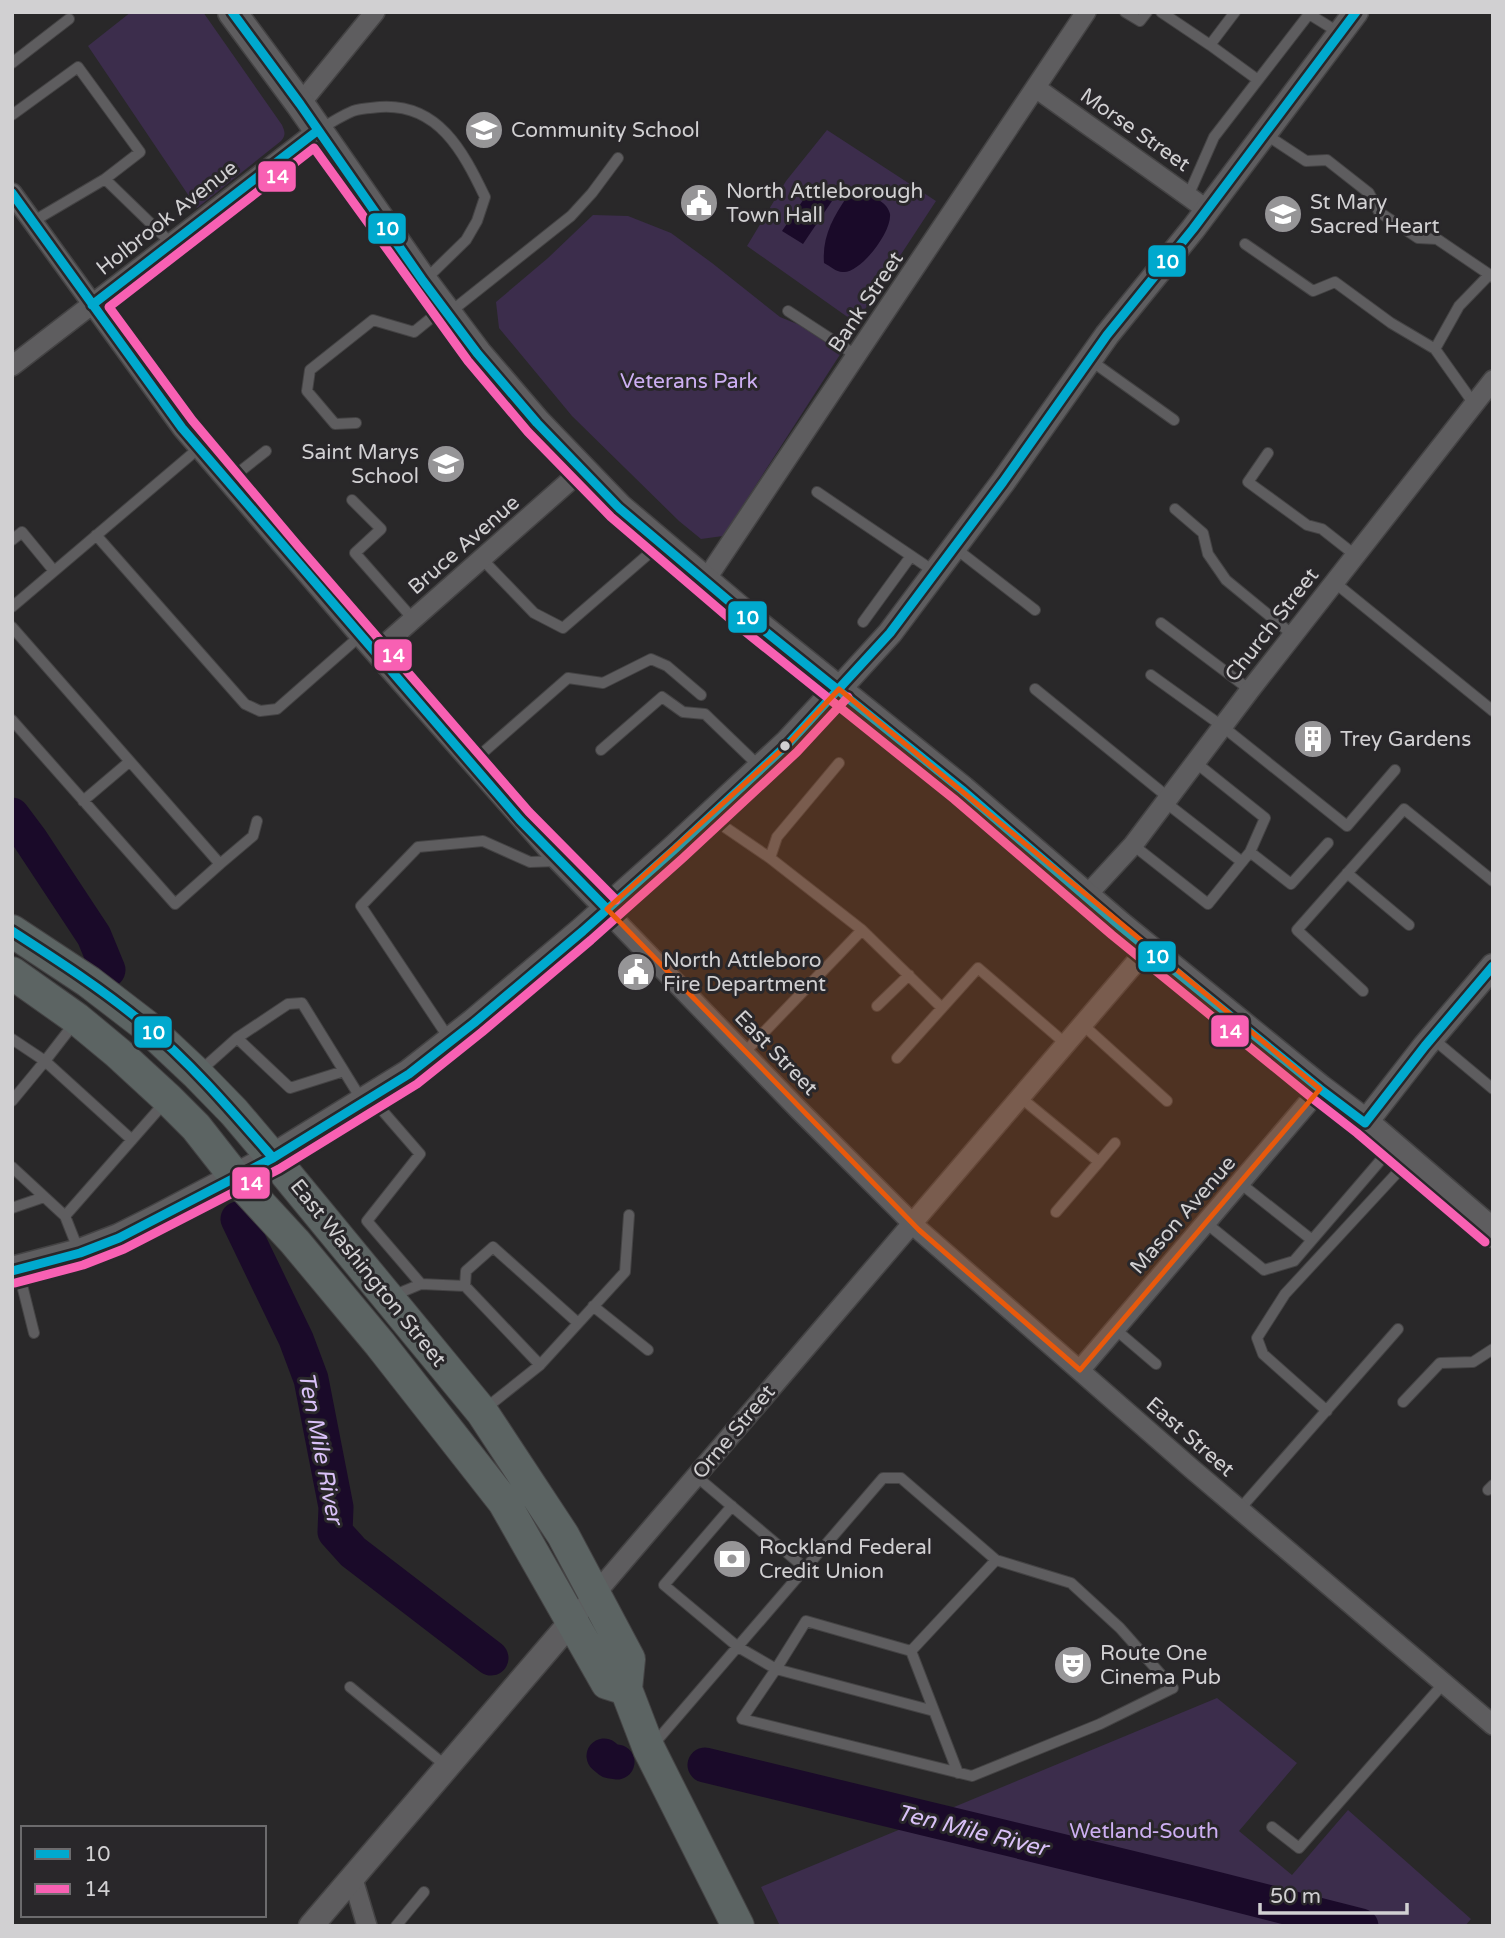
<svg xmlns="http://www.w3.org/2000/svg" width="1505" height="1938" font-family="'Varela Round',sans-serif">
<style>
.green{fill:#3c2d4c}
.water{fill:#1a0a29}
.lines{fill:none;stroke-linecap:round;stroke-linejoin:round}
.river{stroke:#1a0a29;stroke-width:35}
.service-casing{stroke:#444344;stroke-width:12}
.minor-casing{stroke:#444344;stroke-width:22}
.tertiary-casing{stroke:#444344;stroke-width:27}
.secondary-casing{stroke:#444344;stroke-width:31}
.primary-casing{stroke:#444344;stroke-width:34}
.service{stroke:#5e5d5f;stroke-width:10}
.minor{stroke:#5e5d5f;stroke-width:19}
.tertiary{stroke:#5e5d5f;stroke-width:24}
.secondary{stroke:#5e5d5f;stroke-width:28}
.primary{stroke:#5c6463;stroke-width:32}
.bus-1-casing{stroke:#29272a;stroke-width:14}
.bus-2-casing{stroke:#29272a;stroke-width:14}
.bus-1{stroke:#00a9ce;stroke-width:9}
.bus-2{stroke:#f860b3;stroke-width:9}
.marked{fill:#e8590c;fill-opacity:0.2;stroke:#e8590c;stroke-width:5;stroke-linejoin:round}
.bus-dot{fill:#d1d0d2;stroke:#29272a;stroke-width:2.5}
.labels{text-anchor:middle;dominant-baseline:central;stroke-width:6;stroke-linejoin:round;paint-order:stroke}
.poi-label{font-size:21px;fill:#d1d0d2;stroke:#29272a;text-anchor:start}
.street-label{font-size:21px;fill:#d1d0d2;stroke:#29272a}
.park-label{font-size:21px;fill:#cdaff2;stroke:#29272a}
.water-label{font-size:23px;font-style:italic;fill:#d9c1f7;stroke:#29272a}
.line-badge{stroke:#29272a;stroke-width:2.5}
.badge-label{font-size:19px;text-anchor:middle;font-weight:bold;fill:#fff}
</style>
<rect width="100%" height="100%" fill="#292829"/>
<path class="green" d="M131 12H203L282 125C285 132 286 135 281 141L197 208 88 46Z
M827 130 936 201 856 323 747 246 786 181Z
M593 215 628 216 671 233 712 263 780 317 802 326 841 353 723 536 701 539 679 521 572 416 499 328 496 302 548 258Z
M1217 1698 1297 1763 1239 1831 1292 1875 1348 1810 1471 1919 1465 1926H780L761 1887Z"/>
<path class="water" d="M812 187 832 201 803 244 782 231Z
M866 193C875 198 888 203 890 214 892 232 861 272 844 272 837 273 830 266 824 263 822 237 833 217 847 197Z"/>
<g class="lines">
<path class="river" d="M12 815 30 839 94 936 108 970
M238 1219 296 1339 311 1379 336 1507 335 1532 353 1552 491 1658
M604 1756 610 1761 617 1762
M705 1765 1196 1884 1361 1926"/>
<defs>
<path id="service" d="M1125 12 1140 21 1147 12
M1161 12 1210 45
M1235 12 1210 45 1258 80
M1309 14 1338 32
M12 63 69 19
M12 115 78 67 140 152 105 179
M319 130C330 123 341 116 353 111 361 108 372 108 380 107 438 103 463 151 485 197L477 221 466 240 424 281
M1265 134 1306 161 1327 160 1369 193 1379 212 1418 238 1437 239 1493 277
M1188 196 1214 137 1309 14 1307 12
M32 222 105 179 172 244
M1245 244 1313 291 1335 282 1391 323 1435 349
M788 311 857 356
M449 313 571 216 592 193 618 158
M1090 360 1174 420
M1474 404 1435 349 1459 306 1489 275
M356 423 335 424 307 391 310 370 373 320 414 332 441 310
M1268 453 1248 482 1307 525 1322 529 1355 555
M228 481 266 451
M817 492 935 572
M352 500 381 529 355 553 413 619
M1175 509 1203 533 1208 554 1226 580 1293 635
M96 535 245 704 260 711 277 709 360 636
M12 540 22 532 54 571
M955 548 1035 610
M482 559 534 613 563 628 659 545
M1334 582 1493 711
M12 607 199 448
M863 622 911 556
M1161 623 1250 690
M12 627 220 864 175 904 12 720
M1151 675 1222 726 1347 826 1395 770
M1035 689 1169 798
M601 750 662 697 683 712 705 714 761 768
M1195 762 1265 818 1250 852
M471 763 568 678 603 683 651 659 667 666 701 695
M839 763 777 837 770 858 862 930
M83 801 129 762
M1165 802 1242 862
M713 819 770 858
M1133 845 1208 904 1250 852 1291 884 1328 843
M220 864 253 836 257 821
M1347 873 1409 925
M1363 991 1297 930 1404 809 1493 881
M877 1006 909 975
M76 1021 45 1061 132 1140
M1082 1024 1167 1101
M237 1038 290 1088 344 1071
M1432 1038 1493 1089
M12 1039 45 1061 12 1101
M450 1040 361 906 418 847 483 841 530 862 558 861
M744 1053 862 930 942 1008
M897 1058 978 968 1066 1044
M200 1071 237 1038 288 1004 302 1003 363 1102
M1020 1097 1099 1162 1115 1143
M374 1101 420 1154 367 1221 421 1284 465 1286 540 1365 486 1408
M12 1167 65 1216 78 1249
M1240 1183 1312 1240
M12 1208 44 1197
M1056 1212 1099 1162
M65 1216 166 1101
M1206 1223 1264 1270 1294 1261 1392 1147
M19 1273 34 1333
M465 1286 466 1271 493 1247 578 1323
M392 1296 421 1284
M593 1306 648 1350
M1115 1329 1156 1364
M540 1365 625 1272 629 1215
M1403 1402 1440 1363 1473 1362 1493 1349
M1327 1411 1263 1354 1257 1338 1285 1294 1408 1161
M696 1476 805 1568
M1488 1490 1493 1485
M1239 1510 1398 1329
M911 1651 806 1621 776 1669 934 1711
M350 1687 446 1766
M653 1745C730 1656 806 1567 883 1478H901L996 1560 1071 1583 1120 1628 1173 1688 1100 1724 972 1776 742 1719 776 1669 738 1647 664 1585 732 1506
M958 1773 911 1651 996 1560
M1272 1827 1299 1848 1444 1683
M396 1926 424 1892"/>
<path id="minor" d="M1036 88C1093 129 1151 169 1207 210
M300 104 375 12
M12 193 182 428 360 636 558 861 799 1110 919 1230 1192 1469 1493 1725
M12 366 317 131
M705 581 1086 12
M375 653 582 470
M1086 896 1133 845 1250 690 1493 380
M1080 1370 1320 1089
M572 1621 1148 948
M352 1876 367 1926"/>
<path id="tertiary" d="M839 689 890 633 1003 482 1107 335 1193 229 1356 12
M1365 1123 1425 1046 1493 966
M311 1926 572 1621"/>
<path id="secondary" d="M232 12 300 104 423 281 477 353 537 423 619 508 750 619 962 790 1120 926 1320 1089 1365 1123 1493 1233
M12 1271 80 1253 119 1238 157 1219 273 1158 409 1074 474 1023 583 931 675 849 789 743 839 689"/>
<path id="primary" d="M12 931 89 982 119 1005 145 1025 196 1073 234 1112 273 1158 482 1412 563 1535 629 1659 626 1689 649 1749 738 1926
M12 973 77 1019 118 1053 168 1099 196 1127 236 1178 295 1242 380 1344 504 1502 607 1683 626 1689"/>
</defs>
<use href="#service" class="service-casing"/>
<use href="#minor" class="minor-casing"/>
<use href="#tertiary" class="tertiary-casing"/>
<use href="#secondary" class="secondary-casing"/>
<use href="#primary" class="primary-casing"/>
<use href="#service" class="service"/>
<use href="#minor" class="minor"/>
<use href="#tertiary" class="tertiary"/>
<use href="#secondary" class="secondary"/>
<use href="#primary" class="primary"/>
<defs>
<path id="bus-1" d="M232 12 300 104 423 281 477 353 537 423 619 508 750 619 962 790 1120 926 1320 1089 1365 1123
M12 193 182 428 520 820 607 909
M92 305 317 131
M12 931C57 960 102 989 143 1023 191 1063 232 1111 273 1158
M1365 1123 1425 1046 1493 966
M12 1271 80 1253 119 1238 273 1158 409 1074 474 1023 583 931 675 849 789 743 890 633 1003 482 1107 335 1193 229 1356 12"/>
<path id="bus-2" d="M616 900 529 812 299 547 192 420 109 307 314 148 468 361 528 432 611 517 742 629 954 799 1112 935 1312 1098 1357 1133 1485 1242
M15 1283 83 1265 124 1249 279 1169 417 1084 482 1032 591 940 683 858 797 752 848 697"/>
</defs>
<use href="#bus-1" class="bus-1-casing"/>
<use href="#bus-2" class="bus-2-casing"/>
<use href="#bus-1" class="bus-1"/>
<use href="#bus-2" class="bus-2"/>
</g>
<path class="marked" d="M839 689 1320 1089 1080 1370 919 1230 607 909 789 743Z"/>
<defs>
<symbol id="school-disc" viewBox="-11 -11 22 22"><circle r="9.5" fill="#969597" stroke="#29272a"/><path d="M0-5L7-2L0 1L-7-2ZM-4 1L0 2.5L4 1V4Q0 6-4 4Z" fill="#fff"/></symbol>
<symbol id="civic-disc" viewBox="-11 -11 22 22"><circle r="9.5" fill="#969597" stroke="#29272a"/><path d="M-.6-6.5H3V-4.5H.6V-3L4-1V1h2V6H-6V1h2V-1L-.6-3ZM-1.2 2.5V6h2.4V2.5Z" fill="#fff"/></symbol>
<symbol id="building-disc" viewBox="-11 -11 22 22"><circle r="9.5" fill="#969597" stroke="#29272a"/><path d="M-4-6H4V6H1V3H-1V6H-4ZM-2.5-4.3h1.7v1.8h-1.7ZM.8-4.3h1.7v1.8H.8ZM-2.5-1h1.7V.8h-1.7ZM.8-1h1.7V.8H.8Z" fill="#fff"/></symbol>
<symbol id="bank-disc" viewBox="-11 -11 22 22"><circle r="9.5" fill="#969597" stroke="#29272a"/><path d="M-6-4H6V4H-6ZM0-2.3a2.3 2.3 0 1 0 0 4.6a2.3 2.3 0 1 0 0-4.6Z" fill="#fff"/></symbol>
<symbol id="theatre-disc" viewBox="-11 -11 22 22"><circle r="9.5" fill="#969597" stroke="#29272a"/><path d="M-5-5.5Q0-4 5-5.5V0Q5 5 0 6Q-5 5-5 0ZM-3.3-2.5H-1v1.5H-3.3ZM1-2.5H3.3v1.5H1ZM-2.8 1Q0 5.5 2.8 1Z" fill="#fff"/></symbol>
</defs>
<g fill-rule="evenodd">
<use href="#school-disc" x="462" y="108" width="44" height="44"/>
<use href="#civic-disc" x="677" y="181" width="44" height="44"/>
<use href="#school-disc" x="1261" y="192" width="44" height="44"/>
<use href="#school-disc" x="424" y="442" width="44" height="44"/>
<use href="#building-disc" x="1291" y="717" width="44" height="44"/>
<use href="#civic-disc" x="614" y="950" width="44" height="44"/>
<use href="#bank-disc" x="710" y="1537" width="44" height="44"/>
<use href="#theatre-disc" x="1051" y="1643" width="44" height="44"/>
</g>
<circle class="bus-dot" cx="785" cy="746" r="6"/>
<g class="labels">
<g class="poi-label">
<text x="511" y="130">Community School</text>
<text x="726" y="191">North Attleborough<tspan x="726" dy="24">Town Hall</tspan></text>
<text x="1310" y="202">St Mary<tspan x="1310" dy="24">Sacred Heart</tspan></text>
<text x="419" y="452" text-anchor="end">Saint Marys<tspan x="419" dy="24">School</tspan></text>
<text x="1340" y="739">Trey Gardens</text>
<text x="663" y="960">North Attleboro<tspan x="663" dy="24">Fire Department</tspan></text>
<text x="759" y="1547">Rockland Federal<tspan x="759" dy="24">Credit Union</tspan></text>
<text x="1100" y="1653">Route One<tspan x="1100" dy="24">Cinema Pub</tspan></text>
</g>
<g class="street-label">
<text transform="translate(1135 130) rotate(35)">Morse Street</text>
<text transform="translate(167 218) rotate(-38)">Holbrook Avenue</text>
<text transform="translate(866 302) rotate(-56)">Bank Street</text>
<text transform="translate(464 545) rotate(-41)">Bruce Avenue</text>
<text transform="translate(1272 625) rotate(-52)">Church Street</text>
<text transform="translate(776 1053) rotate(46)">East Street</text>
<text transform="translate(1183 1215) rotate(-49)">Mason Avenue</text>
<text transform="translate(368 1273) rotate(51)">East Washington Street</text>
<text transform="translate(734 1432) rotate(-50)">Orne Street</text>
<text transform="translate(1190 1437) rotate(41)">East Street</text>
</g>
<g class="park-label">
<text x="689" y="381">Veterans Park</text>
<text x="1144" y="1831">Wetland-South</text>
</g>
<g class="water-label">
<text transform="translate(320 1448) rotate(79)">Ten Mile River</text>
<text transform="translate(972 1831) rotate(14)">Ten Mile River</text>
</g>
</g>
<g class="line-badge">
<rect x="257" y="160" width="40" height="33" rx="7" fill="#f860b3"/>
<rect x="367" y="212" width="40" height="33" rx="7" fill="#00a9ce"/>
<rect x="1147" y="244" width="40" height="34" rx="7" fill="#00a9ce"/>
<rect x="727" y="600" width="41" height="34" rx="7" fill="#00a9ce"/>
<rect x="373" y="638" width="40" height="34" rx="7" fill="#f860b3"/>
<rect x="1137" y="940" width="40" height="33" rx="7" fill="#00a9ce"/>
<rect x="1210" y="1014" width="40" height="34" rx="7" fill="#f860b3"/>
<rect x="133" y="1015" width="40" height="34" rx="7" fill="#00a9ce"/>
<rect x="231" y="1166" width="40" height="34" rx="7" fill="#f860b3"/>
</g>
<g class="badge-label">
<text x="277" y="183">14</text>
<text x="387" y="235">10</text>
<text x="1167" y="268">10</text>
<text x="747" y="624">10</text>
<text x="393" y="662">14</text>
<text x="1157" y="963">10</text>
<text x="1230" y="1038">14</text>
<text x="153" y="1039">10</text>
<text x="251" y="1190">14</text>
</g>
<rect width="1505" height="1938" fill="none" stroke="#d1d0d2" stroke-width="28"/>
<rect x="21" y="1826" width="245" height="91" fill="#29272a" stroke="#6c6b6d" stroke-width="2"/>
<rect x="35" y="1849" width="35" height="10" fill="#00a9ce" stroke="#6c6b6d" stroke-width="2"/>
<text x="84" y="1861" font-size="21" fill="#d1d0d2">10</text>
<rect x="35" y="1884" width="35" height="10" fill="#f860b3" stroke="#6c6b6d" stroke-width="2"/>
<text x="84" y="1896" font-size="21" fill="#d1d0d2">14</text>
<path d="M1260 1903v10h147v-10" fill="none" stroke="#d1d0d2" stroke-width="3.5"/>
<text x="1270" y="1903" font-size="21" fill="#d1d0d2" stroke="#29272a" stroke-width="5" paint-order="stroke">50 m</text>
</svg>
